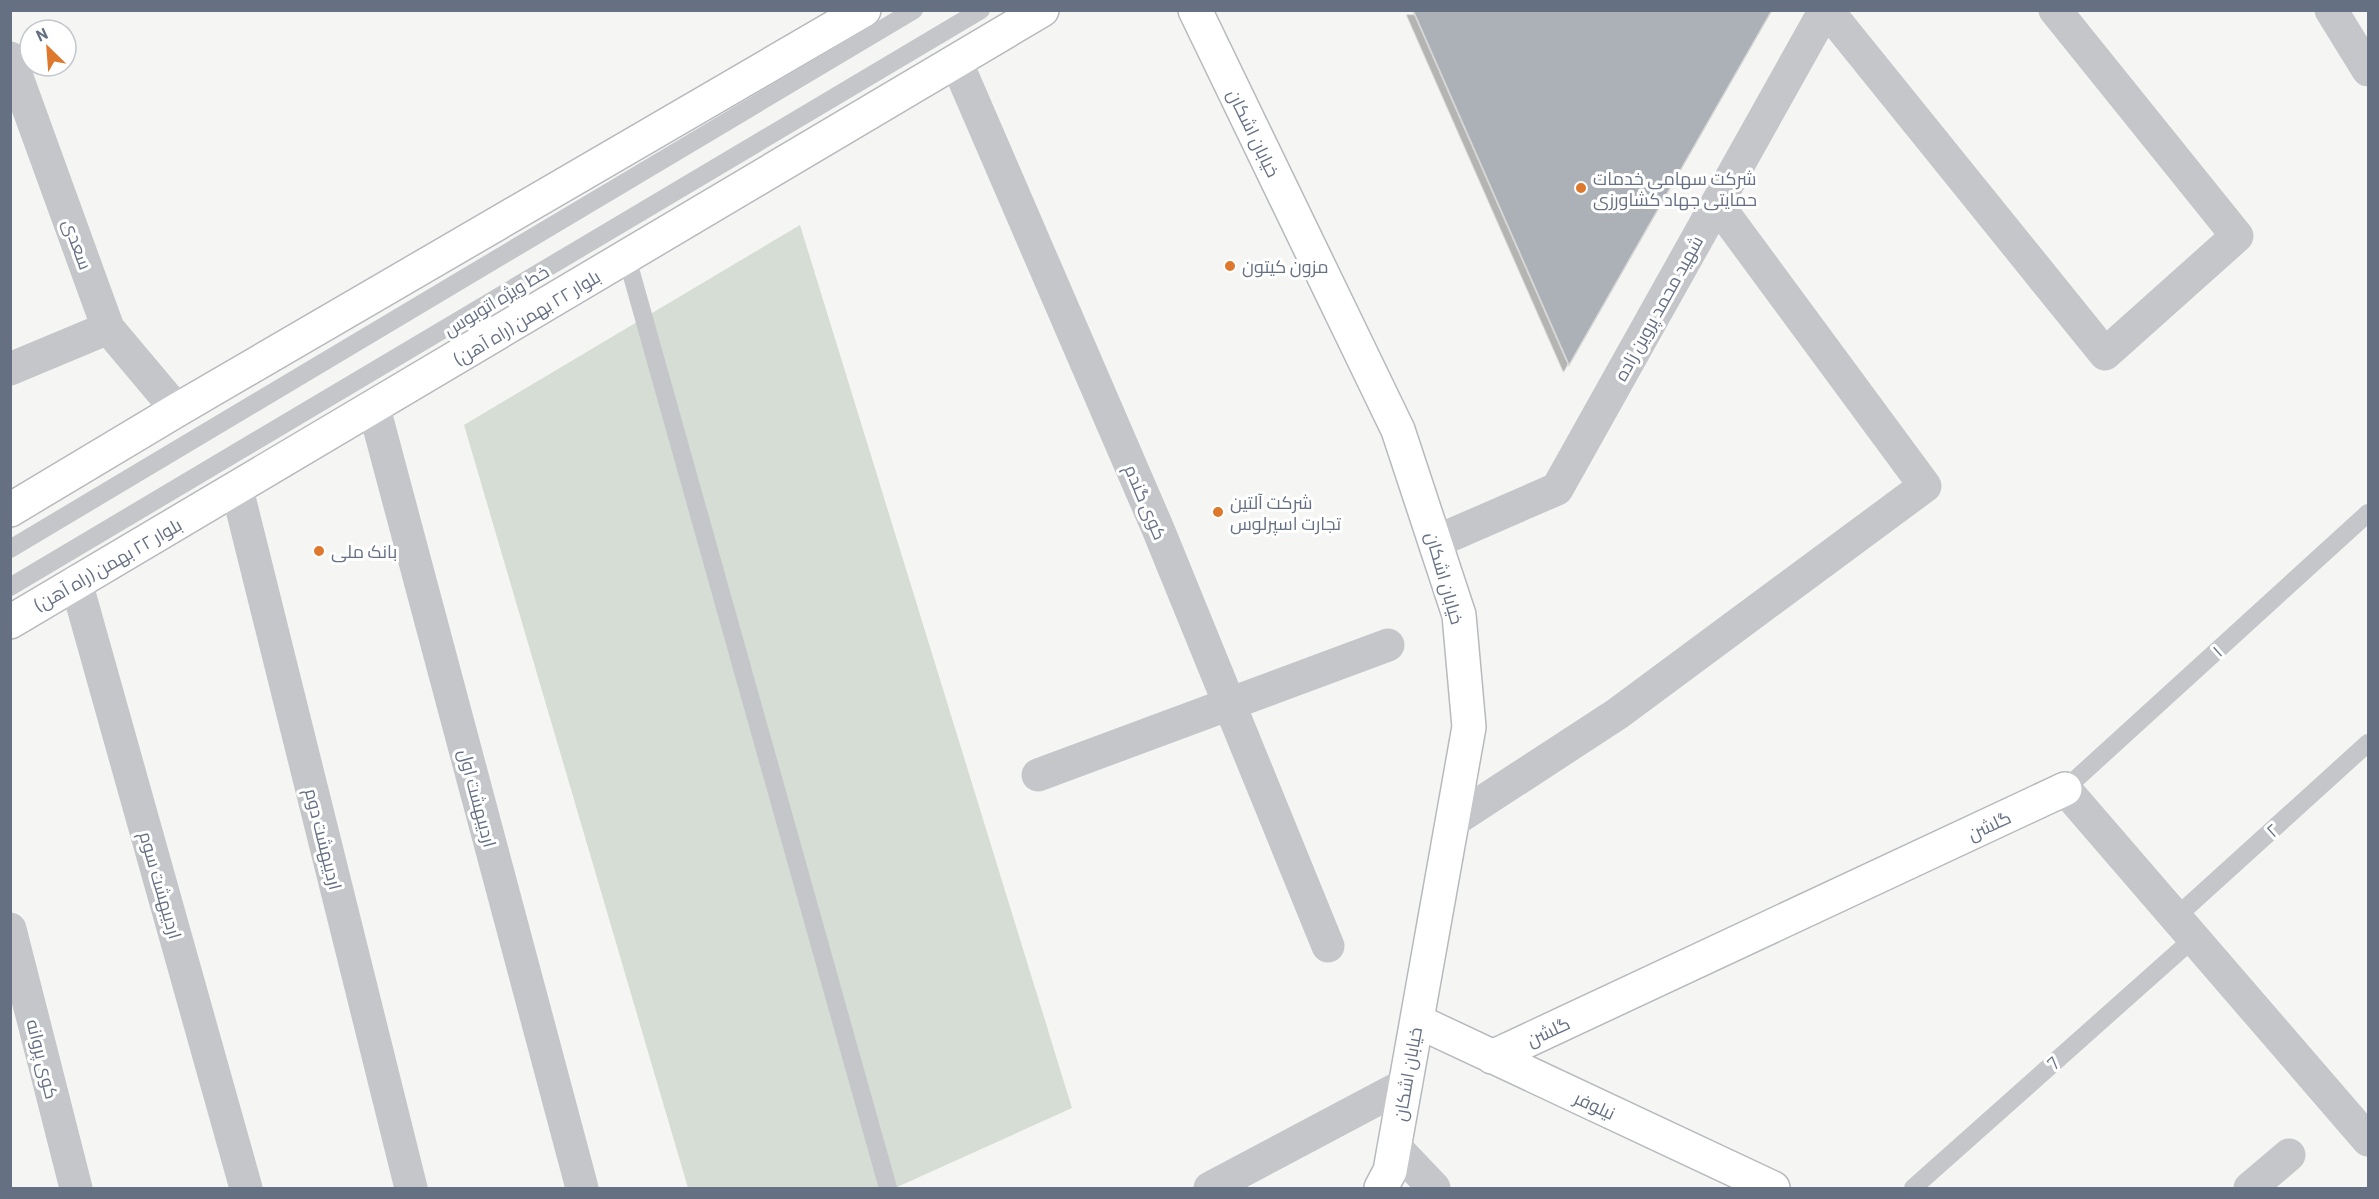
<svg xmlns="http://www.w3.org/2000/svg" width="2379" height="1199" font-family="Barlow,Cairo,sans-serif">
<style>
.green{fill:#d6ddd4}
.building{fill:#acb1b8;stroke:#d7d7d5;stroke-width:1.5;filter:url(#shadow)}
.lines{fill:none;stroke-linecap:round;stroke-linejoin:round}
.secondary-casing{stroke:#b6b9be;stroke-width:36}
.primary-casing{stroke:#b7b9be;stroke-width:36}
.lane{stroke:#c4c6ca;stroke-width:18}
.street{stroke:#c4c6ca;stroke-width:33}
.secondary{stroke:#fff;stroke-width:33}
.primary{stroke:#fff;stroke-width:33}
.poi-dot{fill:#dd782c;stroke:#fff;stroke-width:2}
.labels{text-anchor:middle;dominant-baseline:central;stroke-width:6;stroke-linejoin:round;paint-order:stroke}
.street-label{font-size:18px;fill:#667083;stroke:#fff}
.poi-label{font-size:18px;fill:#667083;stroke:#fff;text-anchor:start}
</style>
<defs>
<filter id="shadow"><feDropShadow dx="-5.5" dy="5.5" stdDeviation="0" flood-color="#0004"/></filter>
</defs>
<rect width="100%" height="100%" fill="#f5f6f3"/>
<path class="green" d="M800 225 1072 1108 895 1188H688L464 425Z"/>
<path class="building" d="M1413 10H1772L1569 365Z"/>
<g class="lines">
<defs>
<path id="secondary" d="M1195 10 1398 430 1459 615 1469 727 1390 1171 1381 1188
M1417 1021 1773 1188
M1492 1057 2065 789"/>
<path id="primary" d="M10 510 177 410 864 10
M10 622 1042 10"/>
</defs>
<use href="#secondary" class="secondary-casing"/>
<use href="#primary" class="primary-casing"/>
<path class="lane" d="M627 258 888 1188
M10 549 914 10
M10 587 981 10
M2065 789 2368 513
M2176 917 2368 743
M1913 1188 2194 938"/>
<path class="street" d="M1827 10 2105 354 2237 236 2055 10
M2331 10 2368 70
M10 58 108 328 177 410
M956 61 1158 529 1328 946
M10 369 108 328
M374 408 582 1188
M237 489 411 1188
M1435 542 1557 489 1825 10
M76 582 246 1188
M1038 775 1388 645
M2065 789 2368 1140
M1453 821 1617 714 1925 486 1717 204
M10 929 76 1188
M1394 1146 1434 1188
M1210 1188 1406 1084
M2250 1188 2289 1155"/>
<use href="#secondary" class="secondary"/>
<use href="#primary" class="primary"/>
</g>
<g class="poi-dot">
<circle cx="1581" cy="188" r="6"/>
<circle cx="1230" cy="266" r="6"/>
<circle cx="1218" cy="512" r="6"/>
<circle cx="319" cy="551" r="6"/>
</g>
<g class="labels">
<g class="street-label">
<text transform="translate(1254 133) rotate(64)">خیابان اشکان</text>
<text transform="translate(78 244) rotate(70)">سعدی</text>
<text transform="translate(496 300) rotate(-31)">خط ویژه اتوبوس</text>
<text transform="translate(1658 308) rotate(-61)">شهید محمد پروین زاده</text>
<text transform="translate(527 317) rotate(-31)">بلوار ۲۲ بهمن (راه آهن)</text>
<text transform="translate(1146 502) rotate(67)">کوی گندم</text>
<text transform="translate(108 564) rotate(-30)">بلوار ۲۲ بهمن (راه آهن)</text>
<text transform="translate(1445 578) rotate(74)">خیابان اشکان</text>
<text transform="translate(2217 651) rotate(-42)">۱</text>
<text transform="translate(478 798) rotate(75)">اردیبهشت اول</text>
<text transform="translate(1989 825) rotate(-25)">گلشن</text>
<text transform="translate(2272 830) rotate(-42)">۲</text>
<text transform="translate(324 839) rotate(76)">اردیبهشت دوم</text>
<text transform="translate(161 885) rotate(74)">اردیبهشت سوم</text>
<text transform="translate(1548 1031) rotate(-25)">گلشن</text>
<text transform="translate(43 1059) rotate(76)">کوی پروانه</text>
<text transform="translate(2053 1063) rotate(-42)">7</text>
<text transform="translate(1407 1074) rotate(-80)">خیابان اشکان</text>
<text transform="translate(1595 1105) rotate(25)">نیلوفر</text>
</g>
<g class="poi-label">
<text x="1593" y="178">شرکت سهامی خدمات<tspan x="1593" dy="21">حمایتی جهاد کشاورزی</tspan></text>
<text x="1242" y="266">مزون کیتون</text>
<text x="1230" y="502">شرکت آلتین<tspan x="1230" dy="21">تجارت اسپرلوس</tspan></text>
<text x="331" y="551">بانک ملی</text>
</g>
</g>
<rect width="2379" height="1199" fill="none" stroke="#667083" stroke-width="24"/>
<g transform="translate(48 48) rotate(335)"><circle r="28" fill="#ffffff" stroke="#c2c6cd" stroke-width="1.5"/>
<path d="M0-4.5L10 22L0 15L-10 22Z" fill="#dd782c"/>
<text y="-9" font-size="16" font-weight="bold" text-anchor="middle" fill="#667083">N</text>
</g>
</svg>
